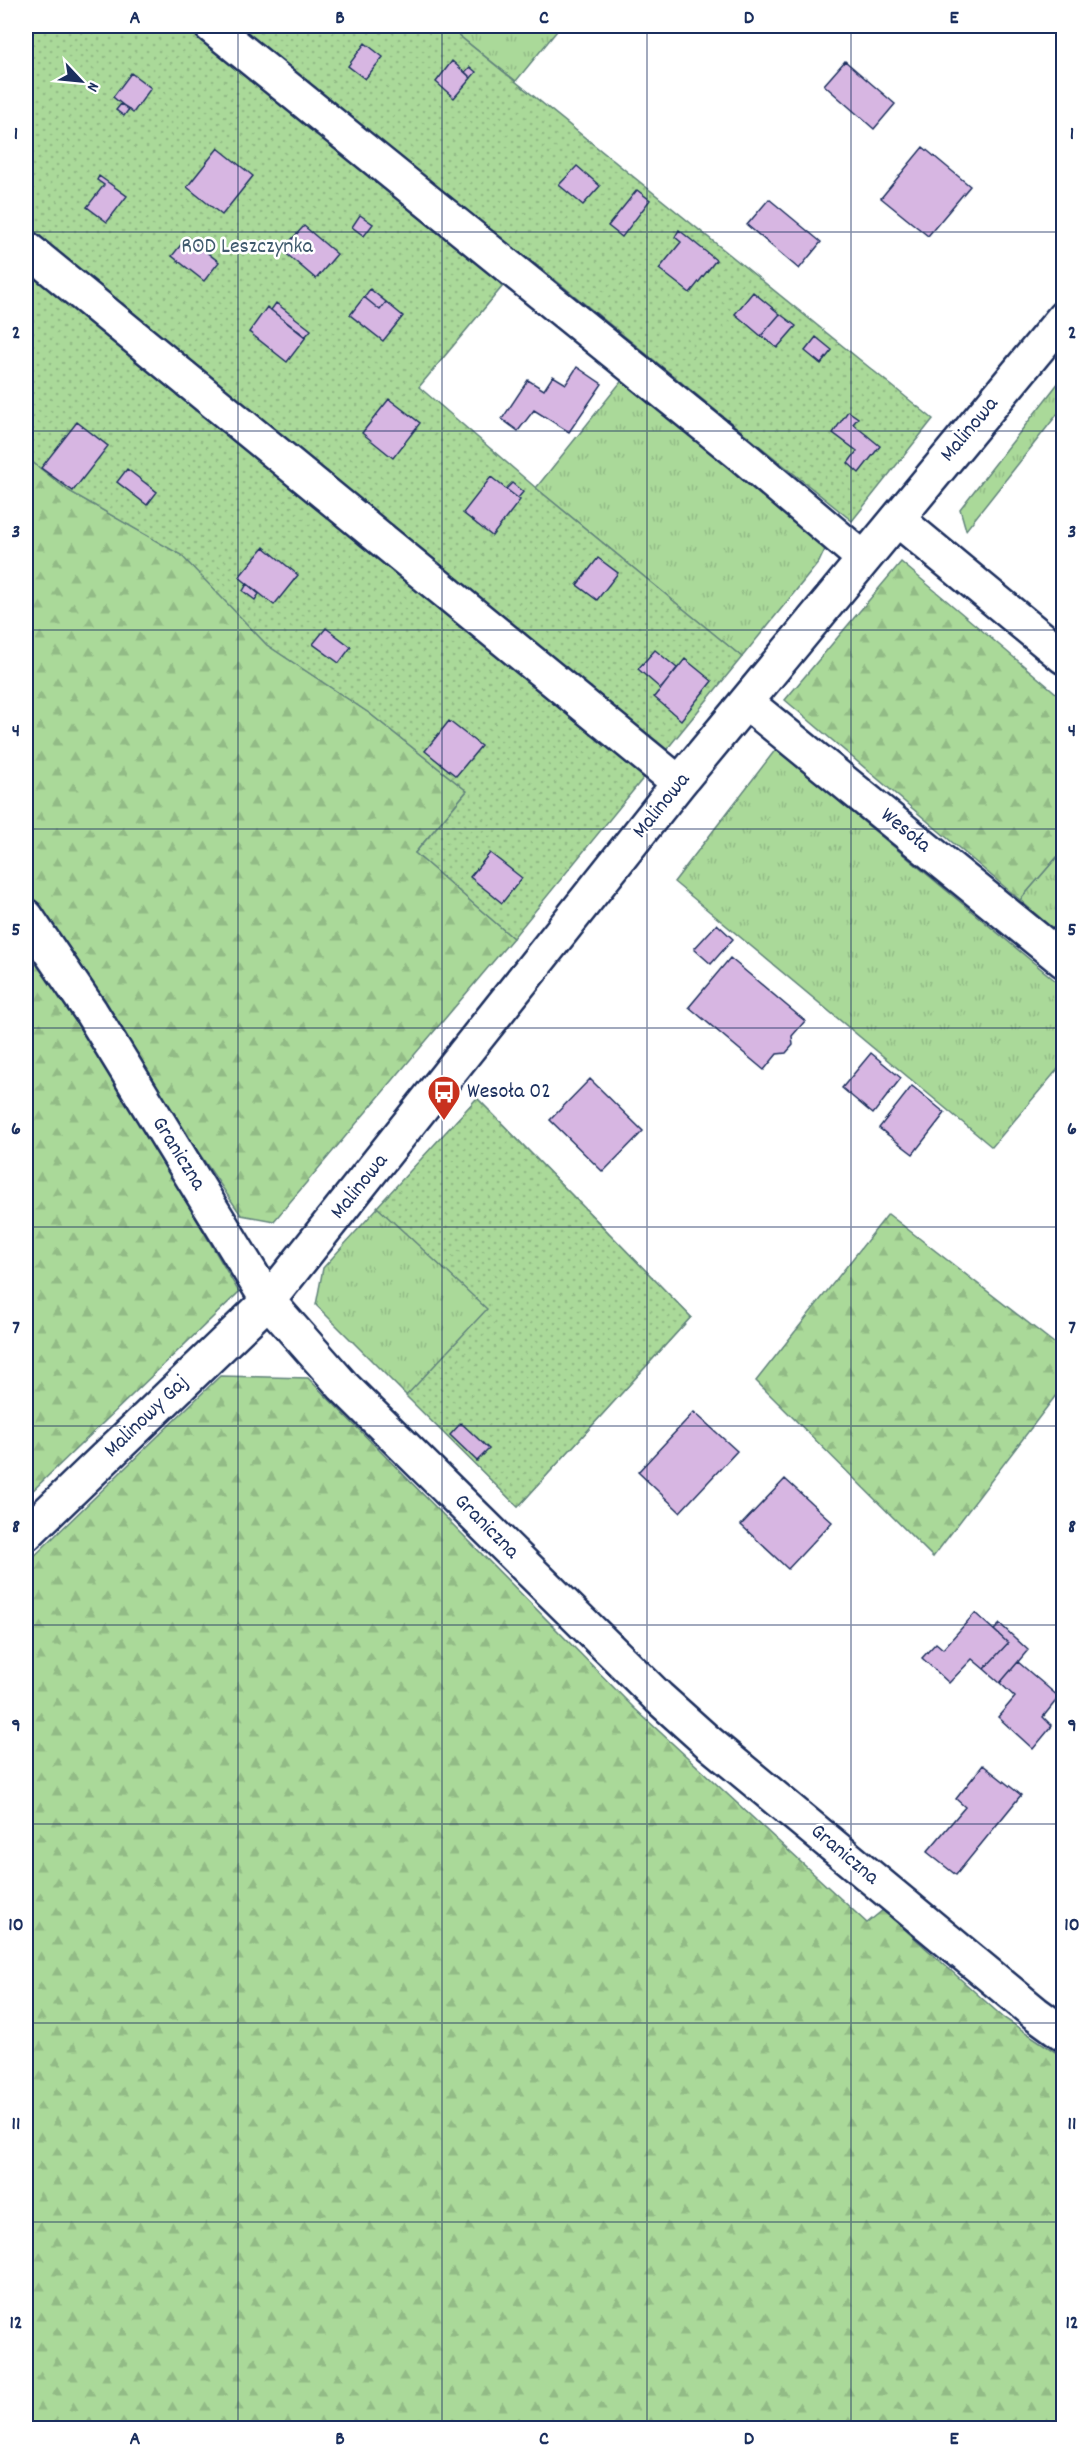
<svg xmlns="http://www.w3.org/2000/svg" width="1089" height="2454" font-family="Dekko,sans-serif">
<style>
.grass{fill:url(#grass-tufts);stroke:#62847c;stroke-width:1.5}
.forest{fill:url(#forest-firs);stroke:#62847c;stroke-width:1.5}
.park{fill:url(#park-dots);stroke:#62847c;stroke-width:1.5}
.building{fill:#d7b6e2;stroke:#1b2f5e;stroke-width:1.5}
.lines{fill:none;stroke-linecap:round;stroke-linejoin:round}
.minor-casing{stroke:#1b2f5e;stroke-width:38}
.minor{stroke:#fff;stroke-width:33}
.grid{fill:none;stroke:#1b2f5e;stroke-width:1.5;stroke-opacity:0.55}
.labels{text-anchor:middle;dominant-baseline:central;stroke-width:5;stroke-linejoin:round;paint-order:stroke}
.park-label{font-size:22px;fill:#3f5a6d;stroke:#fff}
.street-label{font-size:22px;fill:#1b2f5e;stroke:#fff}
.poi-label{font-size:22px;fill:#1b2f5e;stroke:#fff;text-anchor:start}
.neatline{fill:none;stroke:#1b2f5e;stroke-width:2}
.grid-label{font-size:20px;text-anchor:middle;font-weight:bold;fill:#1b2f5e}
</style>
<defs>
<pattern id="grass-tufts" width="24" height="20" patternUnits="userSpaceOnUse" patternTransform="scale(1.5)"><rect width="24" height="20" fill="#aad999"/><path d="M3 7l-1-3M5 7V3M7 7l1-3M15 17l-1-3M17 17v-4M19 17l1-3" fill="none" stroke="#92bb86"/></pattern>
<pattern id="forest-firs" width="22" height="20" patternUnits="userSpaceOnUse" patternTransform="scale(1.5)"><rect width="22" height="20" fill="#aad999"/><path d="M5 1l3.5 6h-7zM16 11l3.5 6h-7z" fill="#92bb86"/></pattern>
<pattern id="park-dots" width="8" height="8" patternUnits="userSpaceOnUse" patternTransform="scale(1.5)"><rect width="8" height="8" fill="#aad999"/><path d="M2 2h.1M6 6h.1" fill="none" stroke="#92bb86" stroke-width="1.8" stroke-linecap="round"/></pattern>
</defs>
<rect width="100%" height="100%" fill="#fff"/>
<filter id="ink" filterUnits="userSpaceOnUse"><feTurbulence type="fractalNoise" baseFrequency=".0167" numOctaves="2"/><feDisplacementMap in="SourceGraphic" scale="12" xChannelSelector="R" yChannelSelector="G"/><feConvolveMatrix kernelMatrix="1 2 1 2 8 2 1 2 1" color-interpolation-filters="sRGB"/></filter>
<g filter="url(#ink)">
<path class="grass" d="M447 26H561L516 81Z
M1063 377V407L966 530 960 509Z
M624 378 827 545 819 562 742 657 536 488Z
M776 749 1063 987V1063L992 1147 674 882Z
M1063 850V938L1020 900Z
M477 1098 691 1317 518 1507 316 1305 323 1268Z"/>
<path class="forest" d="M26 457 69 491 182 555 267 645 369 713 467 791 415 853 513 938 274 1221 241 1215 26 898Z
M901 562 1063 699V850L1020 900 785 700Z
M26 933 51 971 239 1292 26 1497Z
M888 1214 1063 1350V1386L933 1557 756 1381Z
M220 1376 308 1378 634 1708 867 1923 883 1910 1004 2018 1063 2057V2428H26V1564Z"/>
<path class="park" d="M26 26H447L933 419 852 521 527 257 419 387 536 488 742 657 513 938 415 853 467 791 369 713 267 645 181 555 69 491 26 457Z
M477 1098 691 1317 518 1507 406 1396 487 1309 377 1207Z"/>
<path class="building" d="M365 43 383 57 365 79 348 66Z
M452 61 471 78 454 98 436 82Z
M845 61 895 104 874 129 824 85Z
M470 67 476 72 471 78 465 72Z
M131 73 151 88 133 113 113 97Z
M121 104 129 109 124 116 116 110Z
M923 147 970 186 928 236 881 198Z
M218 148 253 176 222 215 187 187Z
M577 166 600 186 583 205 559 185Z
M99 176 127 196 107 222 87 207 104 185 97 180Z
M637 190 650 200 622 237 608 226Z
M769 199 821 242 799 269 747 225Z
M360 215 373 224 364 236 352 227Z
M304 226 337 254 316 279 282 250Z
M679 230 716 260 690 293 659 269 681 242 675 237Z
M187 237 219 262 204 281 172 256Z
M370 289 386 302 380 310 364 297Z
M753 292 780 314 761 336 735 314Z
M364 297 380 310 386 302 403 316 383 341 350 315Z
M276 303 311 330 305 337 271 310Z
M267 307 306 337 287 362 249 332Z
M780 314 796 326 777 348 761 336Z
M816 337 832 350 821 364 805 351Z
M577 367 602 384 569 432 534 410 518 431 502 419 528 380 544 390 553 376 566 384Z
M389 399 420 423 393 458 362 433Z
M848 411 858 418 853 424 880 446 859 473 848 463 857 451 833 433Z
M77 422 108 446 73 491 41 468Z
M127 469 157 492 147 505 117 482Z
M491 477 520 500 492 536 463 513Z
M512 483 523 492 518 498 506 489Z
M264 547 298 575 274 605 239 577Z
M598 558 618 573 597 600 577 585Z
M247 584 259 594 255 600 243 591Z
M326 628 351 647 339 663 313 644Z
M655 650 677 668 661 689 638 669Z
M685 659 712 681 681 720 654 697Z
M449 721 481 746 456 776 425 751Z
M490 853 522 878 502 903 470 877Z
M717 924 733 939 711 964 694 949Z
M730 958 805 1021 792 1036 793 1045 786 1053 777 1054 764 1070 689 1007Z
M871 1053 901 1078 873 1114 842 1088Z
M590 1079 643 1131 603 1172 550 1120Z
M912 1086 945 1113 913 1154 879 1128Z
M694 1412 737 1451 680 1512 638 1472Z
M461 1423 489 1449 477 1461 450 1435Z
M785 1479 832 1522 788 1569 741 1525Z
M975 1613 1008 1643 984 1669 972 1659 949 1683 922 1658 936 1643 943 1649Z
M1000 1624 1028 1650 1000 1683 984 1669 1008 1643 994 1630Z
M1018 1662 1059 1697 1043 1717 1052 1726 1033 1749 998 1717 1015 1697 1000 1683Z
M983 1765 1021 1795 956 1875 927 1852 965 1807 956 1799Z"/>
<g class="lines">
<defs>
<path id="minor" d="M211 26 740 454 864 559
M26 248 679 783
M897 519 1064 657
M746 702 1064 961
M26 916 91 1012 268 1301 343 1386 659 1698 708 1742 1035 2013 1064 2034
M26 1534 268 1301 679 783 1064 317"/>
</defs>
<use href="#minor" class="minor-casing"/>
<use href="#minor" class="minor"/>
</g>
</g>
<path class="grid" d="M238 26V2428M442 26V2428M647 26V2428M851 26V2428M26 232H1064M26 431H1064M26 630H1064M26 829H1064M26 1028H1064M26 1227H1064M26 1426H1064M26 1625H1064M26 1824H1064M26 2023H1064M26 2222H1064"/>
<defs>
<symbol id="bus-pin" viewBox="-11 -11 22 30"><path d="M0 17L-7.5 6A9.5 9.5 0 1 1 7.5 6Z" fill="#c8321e" stroke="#fff"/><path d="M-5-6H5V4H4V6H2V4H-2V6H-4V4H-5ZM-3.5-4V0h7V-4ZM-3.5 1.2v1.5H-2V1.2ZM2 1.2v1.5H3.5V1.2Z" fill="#fff"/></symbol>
</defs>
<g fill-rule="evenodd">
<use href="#bus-pin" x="425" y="1073" width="38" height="52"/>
</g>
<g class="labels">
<g class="park-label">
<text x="247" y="247">ROD Leszczynka</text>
</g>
<g class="street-label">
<text transform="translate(970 430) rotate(-50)">Malinowa</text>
<text transform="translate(662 806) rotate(-51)">Malinowa</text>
<text transform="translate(905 831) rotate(39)">Wesoła</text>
<text transform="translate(178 1154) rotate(58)">Graniczna</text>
<text transform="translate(360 1187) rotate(-51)">Malinowa</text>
<text transform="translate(147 1417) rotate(-44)">Malinowy Gaj</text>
<text transform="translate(486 1527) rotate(45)">Graniczna</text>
<text transform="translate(844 1855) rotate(40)">Graniczna</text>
</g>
<g class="poi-label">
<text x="467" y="1092">Wesoła 02</text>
</g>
</g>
<rect width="1089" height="2454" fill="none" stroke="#fff" stroke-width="66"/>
<g transform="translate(81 81) rotate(116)" stroke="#ffffff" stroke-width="4.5" paint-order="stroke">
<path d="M0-4.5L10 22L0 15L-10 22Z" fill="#1b2f5e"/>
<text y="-9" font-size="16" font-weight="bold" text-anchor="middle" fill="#1b2f5e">N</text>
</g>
<rect x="33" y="33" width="1023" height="2388" class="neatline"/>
<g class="grid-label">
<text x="135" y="23">A</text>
<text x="340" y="23">B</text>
<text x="544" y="23">C</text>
<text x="749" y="23">D</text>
<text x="954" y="23">E</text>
<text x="16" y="139">1</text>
<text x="1072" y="139">1</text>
<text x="16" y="338">2</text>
<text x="1072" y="338">2</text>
<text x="16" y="537">3</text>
<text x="1072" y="537">3</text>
<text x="16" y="736">4</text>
<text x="1072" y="736">4</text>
<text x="16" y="935">5</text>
<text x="1072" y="935">5</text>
<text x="16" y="1134">6</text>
<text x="1072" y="1134">6</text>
<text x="16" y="1333">7</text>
<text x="1072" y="1333">7</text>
<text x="16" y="1532">8</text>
<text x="1072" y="1532">8</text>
<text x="16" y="1731">9</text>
<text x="1072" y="1731">9</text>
<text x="16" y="1930">10</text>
<text x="1072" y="1930">10</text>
<text x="16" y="2129">11</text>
<text x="1072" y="2129">11</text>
<text x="16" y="2328">12</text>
<text x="1072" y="2328">12</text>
<text x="135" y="2444">A</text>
<text x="340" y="2444">B</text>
<text x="544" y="2444">C</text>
<text x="749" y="2444">D</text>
<text x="954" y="2444">E</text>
</g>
</svg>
